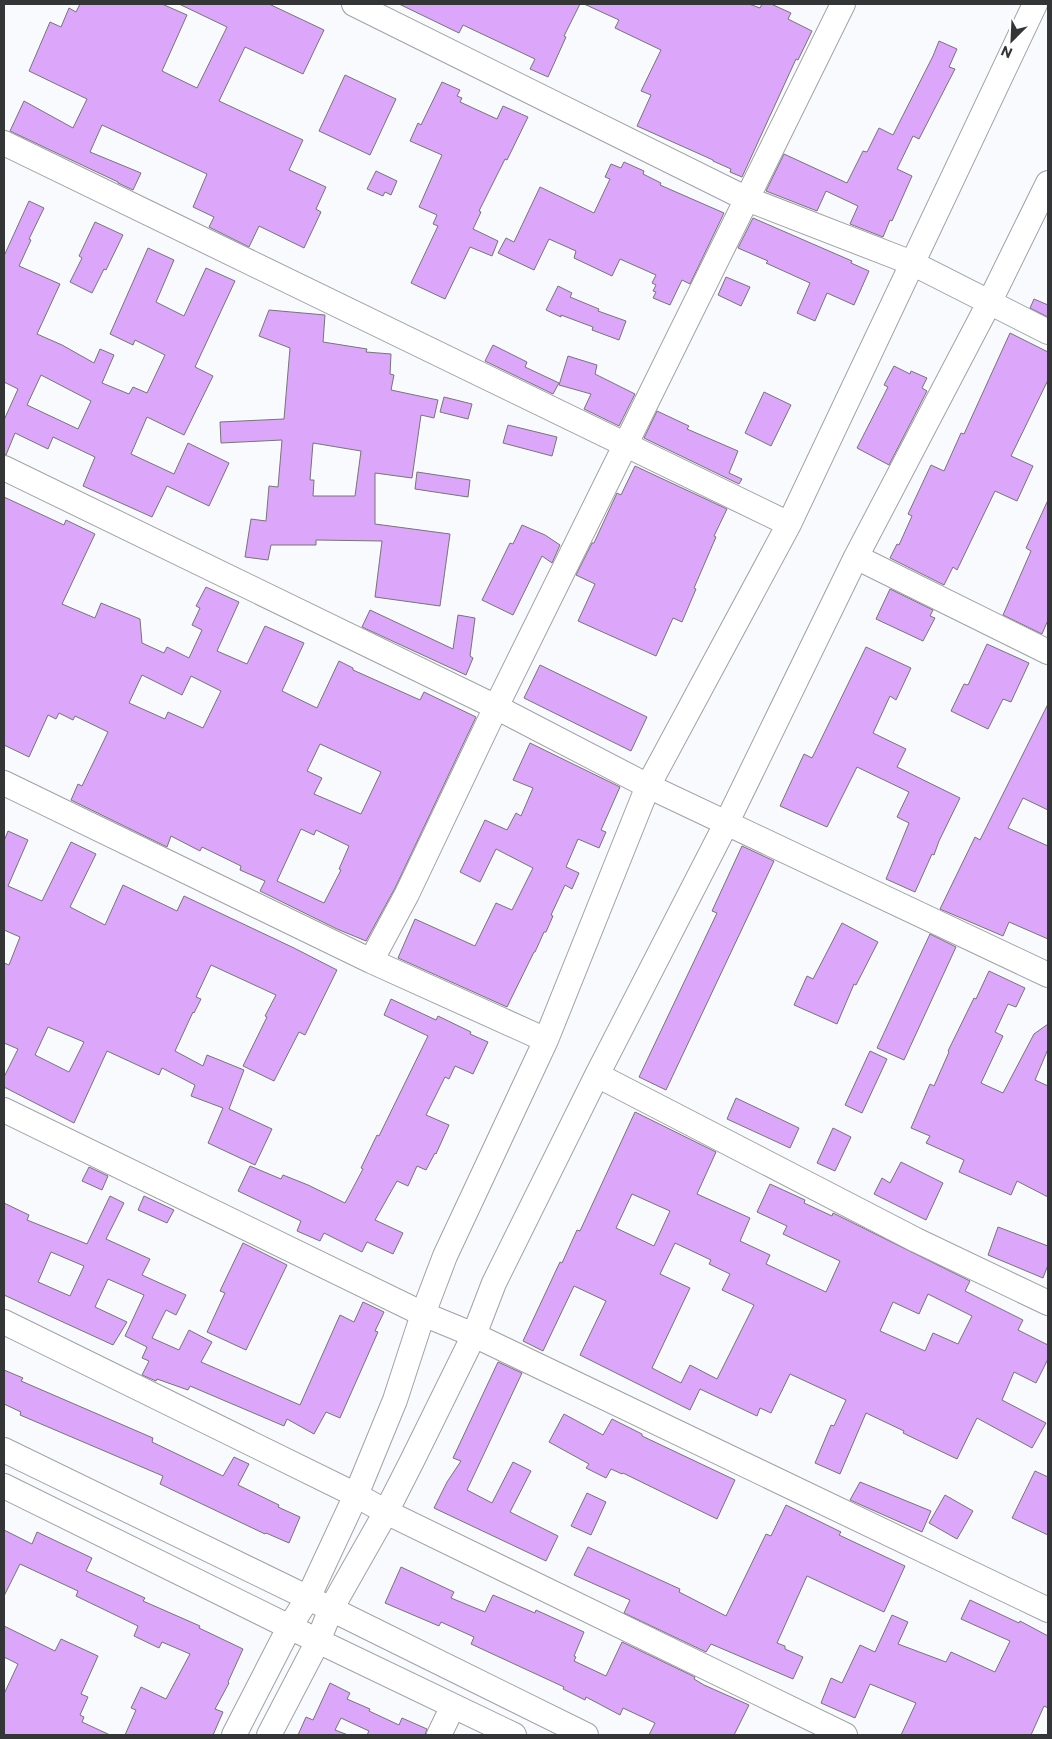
<svg xmlns="http://www.w3.org/2000/svg" width="1052" height="1739" font-family="Commissioner,sans-serif">
<style>
.building{fill:#dca6fb;stroke:#767577;fill-rule:evenodd}
.lines{fill:none;stroke-linecap:round;stroke-linejoin:round}
.minor-casing{stroke:#a1a2a5;stroke-width:26}
.minor{stroke:#fff;stroke-width:24}
</style>
<rect width="100%" height="100%" fill="#f9fafd"/>
<path class="building" d="M80 4H162L187 15 162 71 197 88 227 27 179 4H269L324 30 303 74 245 47 219 101 303 140 289 170 326 187 316 209 321 212 304 248 259 226 249 247 209 227 214 217 193 207 207 174 102 125 90 152 141 173 133 190 118 183V182L10 131 24 101 73 128 87 99 29 71 50 22 61 27 69 8 76 12Z
M399 4H580L564 36 566 37 548 77 530 69 535 59 463 25 459 33Z
M584 4H749L760 8 762 4H771L791 13 788 19 812 31 798 60 796 59 742 177 730 172 731 169 713 161V160L637 126 651 95 641 91 661 50 615 28 619 20Z
M939 41 957 49 949 67 955 69 919 139 913 136 897 169 912 176 892 221 890 220 883 237 850 224 858 206 826 191 817 211 766 191 784 154 847 183 863 151 867 152 879 128 893 135 933 56Z
M345 75 396 99 370 155 319 131Z
M442 82 460 90 457 96 462 98 460 102 497 119 503 106 528 117 507 160 505 159 479 211 481 212 473 229 498 241 492 256 470 247 445 299 411 283 438 226 433 224 437 215 419 207 442 155 410 141 418 123 421 125Z
M624 162 644 171 643 174 661 183 660 185 724 213 690 284 682 280 670 305 653 298 656 292 653 291 656 285 652 283 656 275 620 259 612 276 574 258 576 251 549 239 534 270 498 253 506 238 514 242 540 187 594 213 610 179 605 177 611 164 621 168Z
M376 171 397 181 391 195 385 192 383 196 367 189Z
M29 201 44 208 29 239 31 240 19 266 60 284 37 334 62 345 94 363 100 349 114 355 102 383 129 394 133 387 147 393 165 355 135 340 133 345 110 334 148 248 174 260 156 302 184 316 206 268 235 281 195 367 213 376 184 435 147 417 131 454 174 474 188 443 229 463 209 506 167 486 152 517 83 486 95 457 53 437 48 449 15 433 6 455 4 454V420L18 389 4 382V256ZM41 375 91 401 78 429 27 405Z
M753 218 852 261 851 263 869 271 854 305 827 293 815 321 797 313 810 283 766 263 768 261 738 248Z
M95 222 123 235 106 270 104 269 92 293 70 282 82 258 79 256Z
M726 277 750 287 741 306 718 295Z
M558 286 572 293 570 297 599 309 598 311 626 321 619 340 592 330 593 327 561 315V317L546 310Z
M1034 299 1048 305V317L1030 308Z
M269 310 325 315 323 342 367 349 366 352 391 354 390 374 394 375 391 390 438 400 434 418 421 415 412 478 375 473V524L450 534 440 606 375 597 382 541 316 540V545H271L268 560 245 557 251 519 266 521 269 486 278 487 282 440 221 443 220 422 284 419 290 348 259 336ZM313 443 361 451 355 496H313L314 480H310Z
M1010 333 1048 352V380L1011 456 1033 466 1017 501 995 491 957 570 953 567 944 585 890 558 897 544 899 545 912 516 908 514 931 465 944 471 961 433 964 434Z
M493 345 527 362 525 367 559 383 553 394 485 361Z
M568 356 597 365 595 374 635 394 619 426 584 409 591 394 559 385Z
M894 366 910 374 911 371 927 378 922 388 927 391 889 465 857 448 888 387 884 385Z
M764 392 791 405 771 446 745 433Z
M444 397 472 404 468 419 440 412Z
M657 411 689 426 687 429 738 451 729 473 742 479 739 484 644 438Z
M508 425 557 437 552 456 503 443Z
M635 466 727 509 714 536 716 537 694 588 696 589 682 622 673 618 656 656 578 621 595 584 576 575 592 543H594L617 493 621 495Z
M417 472 470 480 468 497 415 489Z
M4 497 64 525 66 520 95 534 62 604 95 618 101 603 140 619 142 643 164 653 167 647 189 658 202 630 192 625 200 608 196 606 206 587 239 602 217 651 247 664 265 626 304 643 282 691 317 708 339 661 353 668V670L420 700 424 692 476 717 395 888 366 941 337 929 260 891 265 881 240 870 241 866 202 847 200 851 171 836 167 847 71 800 78 784 82 786 108 732 75 716 73 720 59 713 56 719 48 715 29 757 4 745ZM142 675 182 695 191 676 221 691 203 728 168 712 165 719 129 703ZM320 744 381 772 361 814 314 794 322 778 307 771ZM301 829 314 835 316 830 349 846 339 869 341 870 324 903 277 881Z
M1048 500V620L1042 634 1003 615 1031 551 1026 548Z
M522 525 545 535 560 545 552 563 542 556 513 615 482 600 510 543 513 544Z
M890 589 933 610 930 616 935 618 923 641 876 619Z
M370 610 453 649 458 615 475 618 470 656 473 658 466 675 362 627Z
M987 644 1029 663 1011 702 1003 699 988 729 951 711 964 684 968 685Z
M866 647 911 668 896 700 890 696 873 733 906 749 897 767 960 798 939 841 934 855 932 854 915 892 886 879 909 823 897 817 909 792 857 767 827 827 780 806 804 754 812 758Z
M540 665 647 717 631 751 524 698Z
M1048 704V810L1023 798 1008 828 1048 846V939L1009 922 1003 936 940 909 975 837 980 840Z
M530 743 620 787 601 830 606 832 599 848 578 839 566 867 579 873 572 889 565 885 551 915 553 916 546 932H544L535 952H534L507 1007 398 958 415 919 475 946 496 903 512 910 533 868 496 849 480 882 460 872 485 820 507 830 516 813 521 816 533 788 513 780Z
M8 831 28 840 8 886 42 901 71 842 96 854 70 907 105 925 123 885 177 911 184 896 294 948 337 970 305 1035 299 1032 274 1081 243 1066 267 1017 265 1016 276 995 211 965 196 997 201 999 194 1013 193 1012 175 1051 203 1066 207 1055 244 1070 229 1109 272 1129 255 1165 208 1143 223 1108 191 1096 195 1085 162 1068 159 1075 107 1051 74 1123 4 1087V1077L18 1049 4 1043V963L9 965 20 937 4 930V841ZM48 1027 84 1042 69 1072 35 1055Z
M742 846 774 861 666 1090 639 1077 717 913 712 911Z
M842 923 878 942 856 985 854 984 837 1024 794 1005 807 976 813 979Z
M930 934 956 947 904 1060 877 1048Z
M989 971 1025 988 1016 1007 1008 1004 995 1032 1003 1036 981 1083 1003 1093 1034 1034 1048 1024V1049L1035 1080 1048 1086V1197L1017 1181 1011 1195 959 1172 964 1160 926 1143 930 1136 911 1128 930 1084 934 1086 949 1052 948 1051 974 998 976 999Z
M391 999 436 1020 438 1016 471 1032 470 1034 488 1042 473 1074 455 1066 449 1079 445 1077 426 1115 449 1125 436 1154 435 1153 426 1170 417 1166 408 1186 397 1181 375 1220 403 1233 393 1254 367 1242 362 1252 324 1233 320 1241 297 1231 301 1221 238 1191 250 1166 281 1179 283 1175 308 1185 345 1203 363 1169 361 1168 377 1135 379 1136 428 1036 384 1015Z
M870 1051 887 1059 862 1113 845 1105Z
M736 1098 799 1128 790 1148 727 1119Z
M635 1112 716 1152 697 1194 750 1218 740 1241 770 1255 766 1264 826 1292 840 1261 783 1234 787 1226 757 1212 770 1184 805 1200 804 1203 832 1216 833 1213 970 1281 965 1291 1023 1320 1018 1330 1048 1345V1359L1036 1383 1014 1372 1002 1400 1046 1423 1032 1448 977 1418 957 1459 903 1433 904 1431 866 1413 840 1474 815 1463 831 1425 834 1426 846 1400 790 1374 771 1413 760 1408 757 1416 700 1389 690 1410 580 1355 606 1301 574 1286 543 1351 523 1341 560 1262 562 1263 577 1230 580 1231ZM632 1194 670 1211 654 1246 616 1228ZM675 1243 711 1260 709 1264 730 1274 722 1290 754 1305 717 1379 690 1365 681 1383 652 1368 690 1288 660 1274ZM928 1294 972 1316 958 1344 933 1333 925 1351 880 1331 893 1302 919 1314Z
M833 1128 851 1137 835 1171 817 1163Z
M901 1162 943 1183 926 1220 874 1194 882 1178 890 1183Z
M89 1167 108 1176 102 1190 82 1181Z
M110 1196 124 1203 106 1239 150 1259 142 1275 186 1295 176 1315 166 1310 152 1338 179 1350 189 1330 212 1342 201 1362 300 1405 340 1315 354 1322 363 1302 384 1312 375 1331 378 1332 340 1418 326 1412 314 1434 287 1419 284 1426 190 1386 188 1390 157 1379 156 1381 142 1375 149 1361 142 1358 147 1347 125 1336 144 1295 108 1279 95 1307 127 1322 113 1345 4 1295V1203L29 1215 27 1220 87 1244ZM51 1252 84 1266 70 1296 38 1282Z
M144 1196 174 1210 167 1223 138 1210Z
M998 1227 1048 1246V1265L1043 1278 988 1255Z
M243 1243 287 1265 246 1350 207 1332 225 1293 220 1291Z
M498 1362 522 1373 467 1490 492 1503 513 1462 531 1471 510 1512 558 1536 546 1561 434 1508 447 1482 461 1461 453 1458Z
M4 1370 23 1378 21 1381 153 1438 152 1442 223 1476 234 1457 249 1464 238 1485 279 1505 278 1507 300 1517 289 1543 266 1533 265 1534 160 1484 163 1476 20 1415 21 1412 4 1404Z
M564 1414 603 1435 612 1419 642 1434V1436L735 1480 717 1519 623 1473 622 1474 611 1469 606 1478 586 1468 589 1464 549 1442Z
M1035 1471 1048 1477V1535L1012 1518Z
M860 1482 931 1511 922 1532 850 1500Z
M587 1493 606 1502 591 1535 571 1526Z
M945 1495 973 1511 957 1539 929 1523Z
M786 1505 841 1532 839 1535 905 1566 884 1612 807 1576 777 1643 785 1646V1649L803 1657 793 1679 711 1644 706 1652 624 1613 630 1600 574 1575 588 1547 680 1589 679 1592 726 1616 766 1534 771 1536Z
M4 1530 32 1544 37 1532 92 1558 86 1571 145 1598 143 1601 200 1626 199 1628 243 1649 228 1682 229 1683 215 1709 223 1712 213 1735H125L136 1710 131 1708 141 1687 166 1699 190 1654 162 1642 159 1648 134 1636 138 1626 76 1596 78 1591 20 1564 4 1596Z
M401 1567 454 1592 451 1598 485 1612 493 1595 535 1613 536 1610 584 1632 574 1656 576 1657 574 1661 606 1676 622 1642 695 1677 694 1679 704 1685 749 1705 734 1735H649L655 1723 623 1708 620 1715 586 1697 585 1700 563 1689 564 1687 471 1644 474 1637 441 1622 439 1626 385 1603Z
M970 1600 1019 1623 1020 1621 1048 1636V1708L1044 1706 1031 1735H901L916 1703 870 1684 855 1718 821 1703 831 1678 842 1683 860 1645 875 1652 892 1615 908 1622 898 1644 946 1662 951 1652 995 1672 1010 1641 961 1619Z
M4 1626 55 1651 61 1639 98 1656 81 1694 88 1697 80 1715 84 1717 82 1722 110 1735H4V1694L18 1664 4 1657Z
M330 1683 350 1693 347 1699 370 1709 369 1711 399 1725 402 1718 427 1729 425 1735H367L369 1731 341 1718 335 1730 348 1735H298L306 1717 313 1720Z"/>
<g class="lines">
<defs>
<path id="minor" d="M354 4 747 199 912 263 1048 332
M4 143 789 524
M4 468 496 707 648 786 1048 975
M856 557 1048 652
M4 783 371 961 546 1040
M371 961 407 894 496 707 843 4
M597 1075 916 1240 1048 1303
M4 1110 423 1314 474 1335 1048 1610
M4 1322 356 1495 386 1512 845 1735
M4 1450 331 1609 586 1735
M4 1486 318 1641 514 1735
M234 1735 290 1626 308 1598 356 1495 395 1400 423 1314 445 1256 546 1040 648 786 789 524 1035 4
M269 1735 318 1641 331 1609 386 1512 412 1461 474 1335 494 1283 597 1075 726 824 856 557 989 303 1048 183
M439 1735 453 1706"/>
</defs>
<use href="#minor" class="minor-casing"/>
<use href="#minor" class="minor"/>
</g>
<rect width="1052" height="1739" fill="none" stroke="#343536" stroke-width="10"/>
<g transform="translate(1012 40) rotate(204)" stroke="#ffffff" stroke-width="4" paint-order="stroke">
<path d="M0-4L9 19L0 12L-9 19Z" fill="#343536"/>
<text y="-8" font-size="14" font-weight="bold" text-anchor="middle" fill="#343536">N</text>
</g>
</svg>
